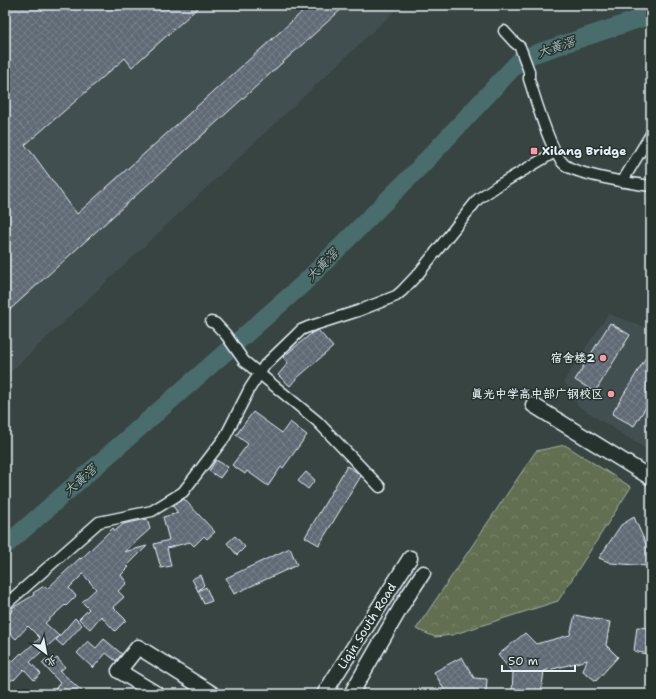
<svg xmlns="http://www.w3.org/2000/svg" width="656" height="699" font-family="'Shantell Sans','LXGW WenKai TC',sans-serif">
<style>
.built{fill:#434f51}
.park{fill:url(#park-crowns);stroke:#a5b0a4}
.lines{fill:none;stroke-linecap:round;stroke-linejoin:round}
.river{stroke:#496d6d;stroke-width:18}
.building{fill:url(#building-cross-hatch);stroke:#e8f1f8}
.street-casing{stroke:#e8f1f8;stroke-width:13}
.secondary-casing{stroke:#e8f1f8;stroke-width:17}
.street{stroke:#26332d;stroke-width:10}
.secondary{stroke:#26332d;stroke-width:14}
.poi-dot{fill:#ff9aa2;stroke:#26332d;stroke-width:1.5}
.labels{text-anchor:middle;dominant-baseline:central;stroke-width:3;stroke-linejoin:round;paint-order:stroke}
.poi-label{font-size:12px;font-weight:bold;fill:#e8f1f8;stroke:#26332d;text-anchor:end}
.street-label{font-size:12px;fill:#e8f1f8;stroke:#26332d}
.water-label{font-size:13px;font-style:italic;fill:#a8bcc0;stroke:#26332d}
</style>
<defs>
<pattern id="park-crowns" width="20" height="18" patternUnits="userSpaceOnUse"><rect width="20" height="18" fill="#627051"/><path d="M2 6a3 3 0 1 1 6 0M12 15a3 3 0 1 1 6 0" fill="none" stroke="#78856b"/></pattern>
<pattern id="building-cross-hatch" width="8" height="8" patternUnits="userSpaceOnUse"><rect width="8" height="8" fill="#606a74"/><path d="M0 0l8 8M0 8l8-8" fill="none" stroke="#778089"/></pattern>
</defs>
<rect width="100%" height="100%" fill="#374442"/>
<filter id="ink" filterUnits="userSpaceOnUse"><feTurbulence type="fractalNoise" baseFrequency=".025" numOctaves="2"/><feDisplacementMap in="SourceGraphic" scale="8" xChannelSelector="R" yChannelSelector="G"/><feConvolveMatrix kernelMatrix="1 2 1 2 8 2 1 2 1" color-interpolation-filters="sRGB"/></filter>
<g filter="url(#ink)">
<path class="built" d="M5 5H401L5 377Z
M608 314 651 329V452L578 406 564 381Z"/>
<path class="park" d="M565 445 631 487 558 601 452 635 435 637 416 629 536 451Z"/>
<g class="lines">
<path class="river" d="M5 546 303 284 419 168 522 58 651 15"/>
</g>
<path class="building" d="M5 5H201L132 67 125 58 25 145 32 153 77 214 310 5H346L5 314Z
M610 323 630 335 595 392 575 380Z
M318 330 333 347 296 379 290 386 278 375 288 363 283 357 312 333Z
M651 349V399L634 426 612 414Z
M253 412 282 433 290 422 307 435 283 468 281 467 268 486 247 471 245 474 232 465 248 444 236 435Z
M216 460 228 467 220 478 209 471Z
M347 466 355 471 361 476 319 545 305 537Z
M306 472 315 480 308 489 298 481Z
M184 499 215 532 207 539 204 536 194 546 190 542 167 548 171 566 161 568 154 544 169 540 163 517 178 513 173 506Z
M634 517 648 549 647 566 611 563 599 558 621 525Z
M147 519 150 529 124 552 147 546 127 566 129 567 121 575 127 583 118 591 124 597 113 607 126 620 115 631 101 616 90 629 79 619 89 609 82 602 96 589 83 574 69 588 76 596 66 606 65 605 45 623 59 636 30 662 41 674 34 680 24 669 14 680 13 679 5 684V661L9 657 13 661 21 653 22 654 40 638 28 626 16 639 5 629V618L13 610 12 608 34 595 33 593 44 586 47 589 80 558 81 559 113 528 115 531 123 524Z
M235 536 245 547 237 555 227 543Z
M290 548 297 565 234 594 226 578Z
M200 575 204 585 198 591 192 579Z
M206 587 212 601 204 604 198 591Z
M575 615 610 622 606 645 618 657 596 681 583 671 587 660 561 667 544 671 541 694H522L512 693 513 673 498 655 525 633 536 644 570 635Z
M75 618 82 625 63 646 56 640Z
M637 627 651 628V655L634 651Z
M104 639 122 654 116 661 106 653 93 668 77 653 88 641 96 648Z
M462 657 474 678 487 679 486 694H441L444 689 434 672Z
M57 658 65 667 60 671 85 694H61L55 689 60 683 42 663 46 659 51 663Z"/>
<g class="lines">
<defs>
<path id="street" d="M504 31 514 42 520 47 529 71V79C535 97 551 155 565 165 572 170 580 172 588 174 609 180 630 183 651 186
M622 182 651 134
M211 322 215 323 226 335 244 361 317 421 380 487
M5 605 99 522 152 511 183 492 225 437 250 388 265 365 294 337 301 330 308 327 358 311 396 296 402 291 419 273 478 199 497 186 555 152"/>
<path id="secondary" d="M533 405 651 478
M157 694 119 671 138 647 213 694
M324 694 410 558
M351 694 404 602 423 573"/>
</defs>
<use href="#street" class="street-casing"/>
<use href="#secondary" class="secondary-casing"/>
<use href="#street" class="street"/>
<use href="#secondary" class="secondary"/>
</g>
</g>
<g class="poi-dot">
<rect x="530" y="147" width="8" height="8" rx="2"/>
<circle cx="603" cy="358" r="4"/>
<circle cx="611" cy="394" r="4"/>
</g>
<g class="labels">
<g class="poi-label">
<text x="542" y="151" text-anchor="start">Xilang Bridge</text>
<text x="595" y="358">宿舍楼2</text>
<text x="603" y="394">真光中学高中部广钢校区</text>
</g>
<g class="street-label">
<text transform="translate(367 626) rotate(-58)">Liqin South Road</text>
</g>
<g class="water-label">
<text transform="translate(556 47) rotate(-19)">大黄滘</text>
<text transform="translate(322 265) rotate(-45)">大黄滘</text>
<text transform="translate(80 480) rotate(-41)">大黄滘</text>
</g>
</g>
<rect width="656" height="699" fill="none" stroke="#26332d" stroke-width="20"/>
<rect x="10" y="10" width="636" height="679" fill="none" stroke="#e8f1f8" stroke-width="1.5" filter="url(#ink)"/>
<g transform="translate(46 653) rotate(148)" stroke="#26332d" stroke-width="3" paint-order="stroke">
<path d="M0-3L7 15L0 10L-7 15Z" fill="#e8f1f8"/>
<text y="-6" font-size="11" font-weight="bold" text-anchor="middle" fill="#e8f1f8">北</text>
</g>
<path d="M502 665v6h73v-6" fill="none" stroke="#e8f1f8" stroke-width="2"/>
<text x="508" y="665" font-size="12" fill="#e8f1f8" stroke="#26332d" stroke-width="3" paint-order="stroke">50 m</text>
</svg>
